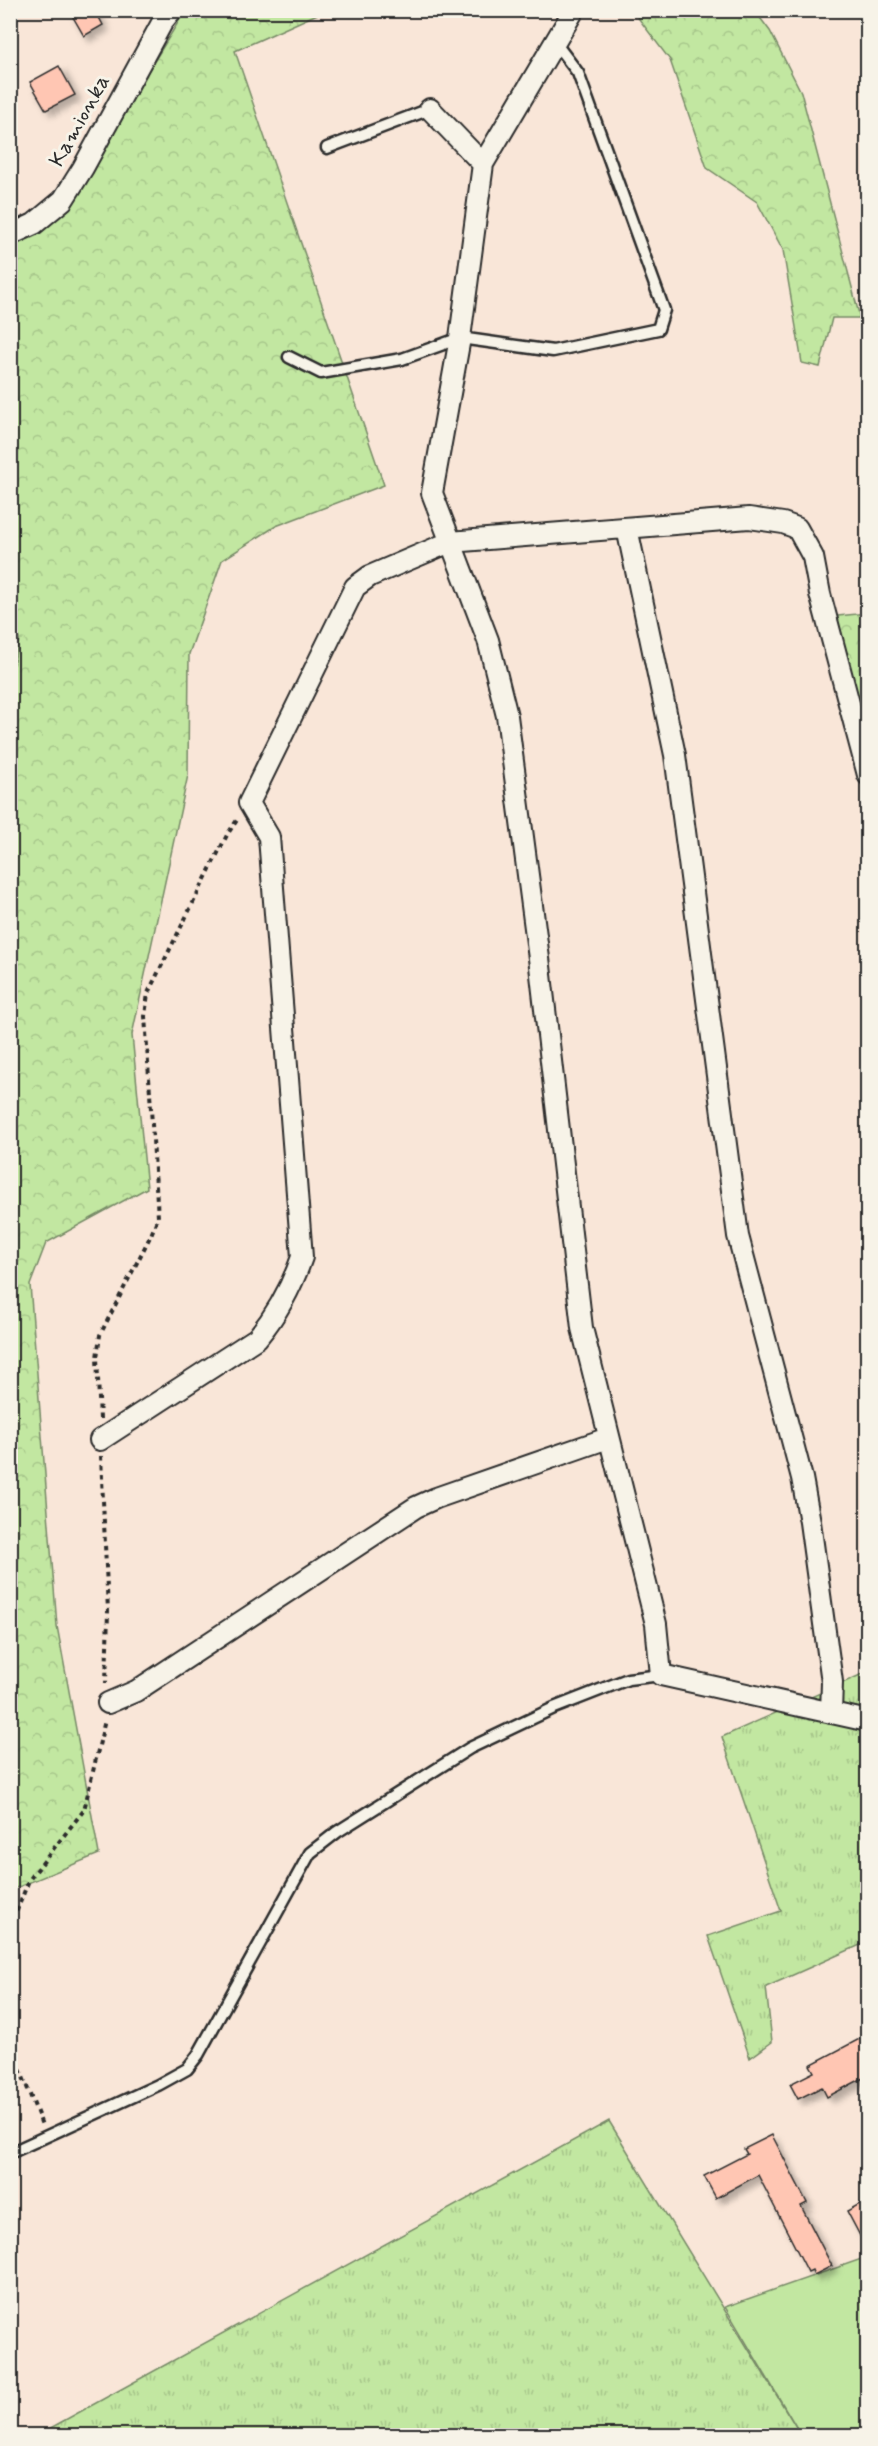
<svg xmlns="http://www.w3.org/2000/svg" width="878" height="2446" font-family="Mynerve,sans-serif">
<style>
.grass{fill:url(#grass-tufts);stroke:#768966;stroke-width:1.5}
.forest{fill:url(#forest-crowns);stroke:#768966;stroke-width:1.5}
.park{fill:#c2e7a1;stroke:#768966;stroke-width:1.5}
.building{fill:#ffc6b3;stroke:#2b2b2b;stroke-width:1.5;filter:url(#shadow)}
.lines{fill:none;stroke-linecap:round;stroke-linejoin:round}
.lane-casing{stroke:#2b2b2b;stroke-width:15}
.street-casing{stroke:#2b2b2b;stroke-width:24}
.path{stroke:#2b2b2b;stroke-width:4;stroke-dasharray:4.5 4.5;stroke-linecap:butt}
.lane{stroke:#f7f3e8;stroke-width:10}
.street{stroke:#f7f3e8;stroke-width:20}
.labels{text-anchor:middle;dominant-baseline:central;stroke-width:6;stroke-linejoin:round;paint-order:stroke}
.street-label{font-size:22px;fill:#2b2b2b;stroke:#f7f3e8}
</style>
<defs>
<pattern id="grass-tufts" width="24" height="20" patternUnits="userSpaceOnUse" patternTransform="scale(1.5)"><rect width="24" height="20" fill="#c2e7a1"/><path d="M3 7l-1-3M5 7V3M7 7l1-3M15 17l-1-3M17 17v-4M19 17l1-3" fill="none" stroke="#a7c68b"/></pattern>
<pattern id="forest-crowns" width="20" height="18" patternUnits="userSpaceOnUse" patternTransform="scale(1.5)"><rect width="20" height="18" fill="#c2e7a1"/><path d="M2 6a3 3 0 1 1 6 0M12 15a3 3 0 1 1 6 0" fill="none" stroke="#a7c68b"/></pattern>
<filter id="shadow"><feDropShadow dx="5.5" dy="5.5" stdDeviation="3" flood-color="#0004"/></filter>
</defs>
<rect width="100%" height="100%" fill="#f9e6d8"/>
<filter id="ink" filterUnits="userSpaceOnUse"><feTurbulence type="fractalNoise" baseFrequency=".0167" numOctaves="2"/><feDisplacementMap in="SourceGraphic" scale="12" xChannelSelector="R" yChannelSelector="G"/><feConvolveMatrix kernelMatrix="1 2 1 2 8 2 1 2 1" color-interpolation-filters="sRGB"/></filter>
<g filter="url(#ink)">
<path class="grass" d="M10 616 19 640 11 677Z
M867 1672V1942L766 1987 772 2042 750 2058 708 1936 781 1911 722 1737Z
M609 2121 801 2435 36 2436Z"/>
<path class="forest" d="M185 11H324L235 51 384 485 276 526 222 560 189 654 188 775 132 1035 147 1188 46 1243 30 1285 57 1626 99 1854 11 1890 10 913 13 873 10 861V677L19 640 10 610 11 240 66 205Z
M633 11H755L770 31 801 92 860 318H832L820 367 802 363 783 250 757 202 707 168 670 60Z
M867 613V774L828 617Z"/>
<path class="park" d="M867 2257V2435H801L725 2307Z"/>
<path class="building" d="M69 10H95L103 25 84 36Z
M59 66 75 95 46 110 30 82Z
M867 2035V2076L827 2097 822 2087 798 2099 790 2084 814 2072 810 2065Z
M772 2135 807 2203 801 2206 832 2266 814 2275 812 2270 808 2272 758 2175 716 2198 704 2176 747 2154 744 2149Z
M867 2200V2249L847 2211Z"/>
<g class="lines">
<defs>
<path id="lane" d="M327 148 430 109
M289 357 321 373 402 359 460 338 553 351 658 329 664 310 578 73 556 44
M10 2153 158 2085 187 2069 198 2055 310 1853 337 1832 470 1748 554 1708 628 1679 661 1675"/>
<path id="street" d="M574 10 483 164 460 338 432 493 488 640 507 716 540 966 582 1328 656 1624 661 1675 868 1721
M430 109 483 164
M10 235 34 224 63 200 83 168 163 21 172 10
M627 528 675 755 738 1236 802 1478 810 1522 832 1682 831 1713
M100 1440 257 1338C277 1314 292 1286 302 1257L269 837 249 803 355 587 370 576 450 542 749 518 783 523 797 528 813 557 820 594 868 775
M108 1703 136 1691 416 1507 436 1498 608 1438"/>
</defs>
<use href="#lane" class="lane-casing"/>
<use href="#street" class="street-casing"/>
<path class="path" d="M100 1419 97 1358 100 1335 151 1235 158 1217 145 1016 148 993 227 835 237 820
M101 1456 108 1611 106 1683
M10 1928 29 1880 84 1810 105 1720
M10 2044 42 2125"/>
<use href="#lane" class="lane"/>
<use href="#street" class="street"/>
</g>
</g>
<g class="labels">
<g class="street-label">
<text transform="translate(80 121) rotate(-61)">Kamionka</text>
</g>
</g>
<rect width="878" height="2446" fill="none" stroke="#f7f3e8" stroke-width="36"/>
<rect x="18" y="18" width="842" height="2410" fill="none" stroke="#2b2b2b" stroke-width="2" filter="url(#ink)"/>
</svg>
